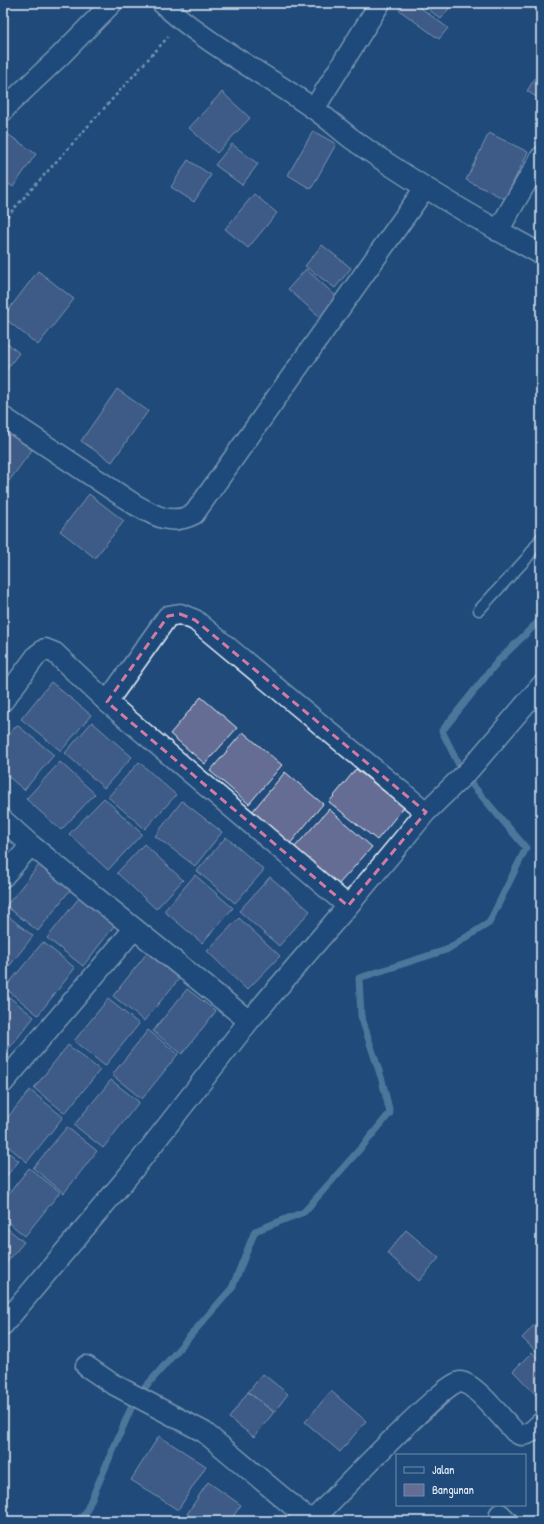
<svg xmlns="http://www.w3.org/2000/svg" width="544" height="1524" font-family="'Patrick Hand',sans-serif">
<style>
.lines{fill:none;stroke-linecap:round;stroke-linejoin:round}
.stream{stroke:#86abc3;stroke-width:7}
.building{fill:#656d94;stroke:#e8f1f8}
.lane-casing{stroke:#e8f1f8;stroke-width:13}
.street-casing{stroke:#e8f1f8;stroke-width:23}
.path{stroke:#e8f1f8;stroke-width:2.5;stroke-dasharray:3 3;stroke-linecap:butt}
.lane{stroke:#1f4a7a;stroke-width:10}
.street{stroke:#1f4a7a;stroke-width:20}
.marked{fill:none;stroke:#d37aa2;stroke-width:3;stroke-dasharray:8 5;stroke-linejoin:round}
</style>
<rect width="100%" height="100%" fill="#1f4a7a"/>
<filter id="ink" filterUnits="userSpaceOnUse"><feTurbulence type="fractalNoise" baseFrequency=".025" numOctaves="2"/><feDisplacementMap in="SourceGraphic" scale="8" xChannelSelector="R" yChannelSelector="G"/><feConvolveMatrix kernelMatrix="1 2 1 2 8 2 1 2 1" color-interpolation-filters="sRGB"/></filter>
<g filter="url(#ink)">
<g class="lines">
<path class="stream" d="M77 1521 85 1514 135 1399 232 1288 255 1231 304 1212 367 1141 390 1113 382 1080 361 1016 359 978 446 950 489 923 526 848 464 775 442 731 498 661 541 619"/>
</g>
<path class="building" d="M405 3H414L448 28 439 39 399 10Z
M420 3H445L450 7 441 19Z
M529 3H541V12Z
M541 69V100L527 91Z
M222 92 250 118 217 153 189 128Z
M313 131 336 144 311 189 288 175Z
M489 133 528 152 505 199 466 180Z
M9 135 36 154 13 187 3 180V143Z
M232 144 258 164 242 185 215 165Z
M188 160 211 175 194 202 171 187Z
M254 194 277 213 248 248 225 229Z
M322 245 351 268 335 288 305 266Z
M306 269 337 297 320 317 288 289Z
M38 271 74 299 38 345 3 317Z
M3 340 19 353 3 374Z
M117 389 148 411 112 462 81 441Z
M3 429 32 450 9 481 3 476Z
M89 494 124 521 95 558 60 531Z
M51 682 91 715 61 751 21 719Z
M201 697 237 728 205 764 170 734Z
M92 722 132 757 104 788 65 753Z
M17 725 54 755 24 790 3 772V741Z
M243 732 282 765 249 804 210 771Z
M60 762 95 794 61 830 26 799Z
M139 762 176 795 145 829 108 797Z
M356 769 404 807 377 840 329 802Z
M285 772 323 804 289 845 251 813Z
M104 798 142 834 108 870 69 834Z
M182 801 222 832 195 866 155 836Z
M329 809 372 847 337 886 294 848Z
M226 837 264 870 235 903 197 871Z
M144 844 183 880 156 909 117 873Z
M39 865 70 890 38 931 6 906Z
M195 875 233 908 202 943 164 911Z
M270 877 310 911 279 946 239 911Z
M83 893 118 921 83 966 47 938Z
M3 912 33 936 3 974Z
M239 918 280 956 247 990 207 951Z
M43 942 75 968 38 1015 5 988Z
M147 953 179 979 144 1021 113 996Z
M187 989 216 1011 182 1054 153 1031Z
M3 992 34 1017 3 1056Z
M108 999 139 1024 105 1066 74 1041Z
M148 1030 178 1054 142 1099 112 1075Z
M68 1045 100 1070 65 1113 34 1088Z
M111 1080 139 1102 103 1148 74 1125Z
M30 1090 63 1117 27 1162 3 1142V1123Z
M67 1127 97 1151 64 1193 33 1168Z
M3 1148 19 1161 3 1180Z
M29 1168 60 1192 25 1236 3 1218V1201Z
M3 1225 24 1242 3 1267Z
M406 1230 439 1258 419 1281 387 1253Z
M541 1318V1356L522 1338Z
M532 1352 541 1362V1393L538 1397 513 1371Z
M263 1374 288 1394 274 1412 248 1392Z
M331 1391 366 1421 340 1452 305 1422Z
M248 1392 274 1412 254 1437 229 1418Z
M159 1436 206 1466 178 1510 131 1480Z
M208 1482 241 1505 230 1521H198L187 1514Z"/>
<g class="lines">
<defs>
<path id="lane" d="M479 610 527 558 541 538"/>
<path id="street" d="M162 3C207 45 264 73 314 109 327 118 339 129 352 139 412 182 476 219 541 254
M314 109 380 3
M3 111 8 105 60 56 112 3
M498 231 541 157
M3 417 134 504C155 516 171 526 194 514L425 188
M3 701 37 655 45 649 55 653 107 702 348 906
M107 702 168 616 180 614 195 620 426 812
M3 820 31 845 249 1021
M3 877 31 845
M3 1083 134 929
M3 1325 129 1175 249 1021 348 906 426 812 470 769 541 686
M86 1366 111 1383 204 1432 311 1521
M500 1514 507 1521
M312 1521C331 1502 444 1382 460 1382 474 1382 504 1421 515 1432 526 1440 533 1430 541 1423"/>
</defs>
<use href="#lane" class="lane-casing"/>
<use href="#street" class="street-casing"/>
<path class="path" d="M3 221 168 37"/>
<use href="#lane" class="lane"/>
<use href="#street" class="street"/>
</g>
</g>
<path d="M0 0H544V1524H0ZM180 614 195 620 426 812 348 906 107 702 168 616Z" fill="#1f4a7a" fill-opacity=".55" fill-rule="evenodd"/>
<path class="marked" d="M180 614 195 620 426 812 348 906 107 702 168 616Z"/>
<rect width="544" height="1524" fill="none" stroke="#1f4a7a" stroke-width="16"/>
<rect x="8" y="8" width="528" height="1508" fill="none" stroke="#e8f1f8" stroke-width="1.5" filter="url(#ink)"/>
<rect x="396" y="1454" width="130" height="52" fill="#1f4a7a" stroke="#6f8dac"/>
<rect x="404" y="1467" width="20" height="6" fill="#1f4a7a" stroke="#6f8dac"/>
<text x="432" y="1474" font-size="12" fill="#e8f1f8">Jalan</text>
<rect x="404" y="1484" width="20" height="12" fill="#656d94" stroke="#6f8dac"/>
<text x="432" y="1494" font-size="12" fill="#e8f1f8">Bangunan</text>
</svg>
